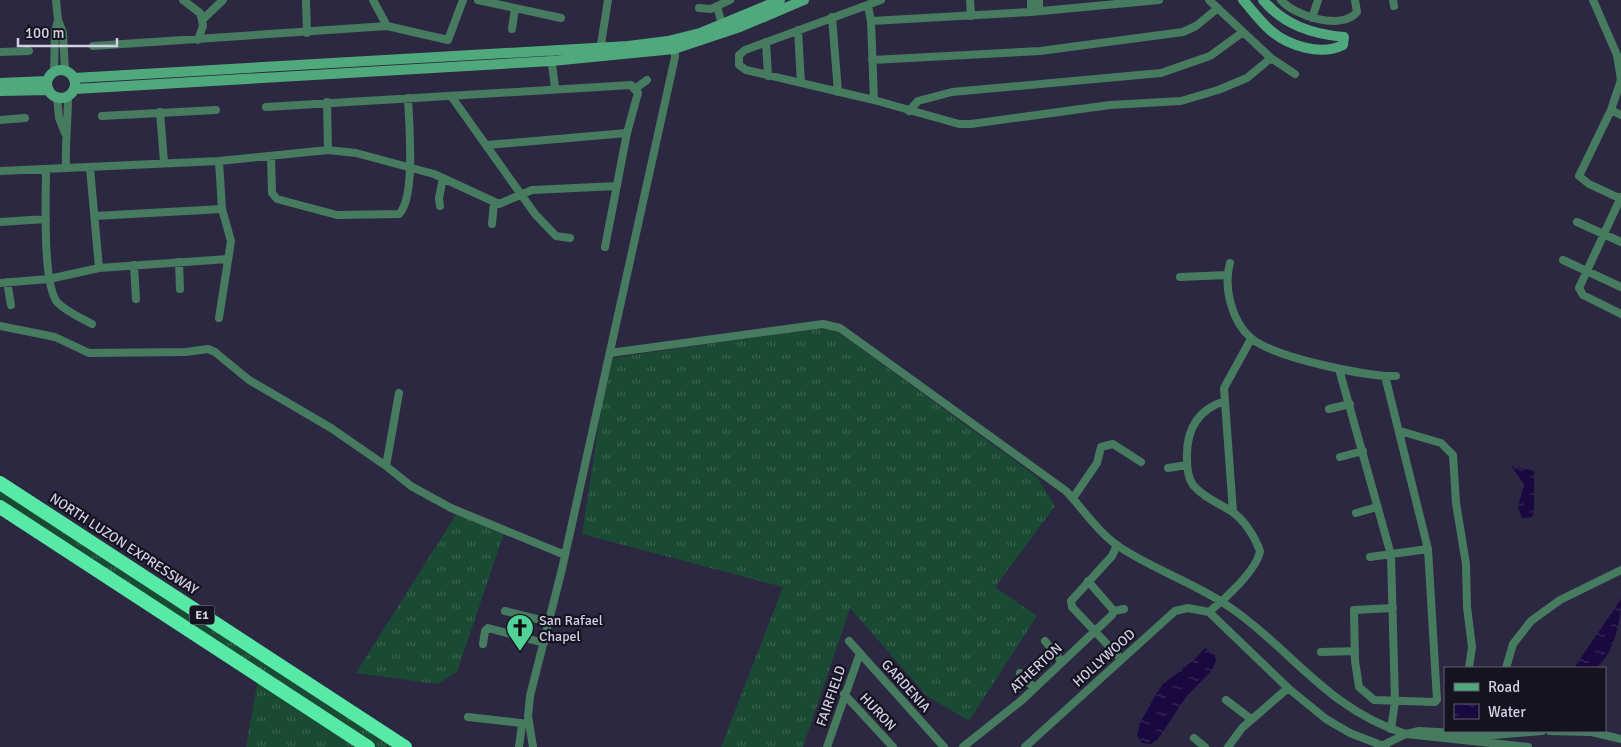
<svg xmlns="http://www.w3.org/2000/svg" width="1621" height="747" font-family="Signika,sans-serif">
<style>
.grass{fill:url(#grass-tufts)}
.water{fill:url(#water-ripples)}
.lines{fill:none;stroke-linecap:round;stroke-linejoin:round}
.street{stroke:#477b60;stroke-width:8}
.secondary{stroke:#50a87d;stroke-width:10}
.highway{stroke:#57eaa7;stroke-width:14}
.labels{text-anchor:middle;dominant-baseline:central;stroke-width:4.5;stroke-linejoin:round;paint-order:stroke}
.shield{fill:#14131f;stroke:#9998a8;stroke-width:1}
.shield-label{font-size:12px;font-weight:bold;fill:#d2d1e2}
.street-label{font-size:14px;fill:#d2d1e2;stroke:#14131f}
.poi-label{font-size:14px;fill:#d2d1e2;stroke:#14131f;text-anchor:start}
</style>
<defs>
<pattern id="grass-tufts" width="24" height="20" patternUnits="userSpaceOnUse" patternTransform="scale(1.25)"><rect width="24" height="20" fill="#1a4a33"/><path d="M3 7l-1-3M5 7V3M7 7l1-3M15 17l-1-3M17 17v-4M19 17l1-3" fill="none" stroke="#3a6350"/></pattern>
<pattern id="water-ripples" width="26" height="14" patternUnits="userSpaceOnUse" patternTransform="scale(1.25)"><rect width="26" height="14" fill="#1a0840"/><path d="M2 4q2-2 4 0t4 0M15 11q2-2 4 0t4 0" fill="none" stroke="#3a2b5b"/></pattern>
</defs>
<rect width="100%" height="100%" fill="#2c2842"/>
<path class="grass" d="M817 328 834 329 1036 476 1055 506 995 587 1037 616 969 721 927 696 850 608 803 747H721L783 587 582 534 602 404 613 358Z
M0 488 400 747H376L0 504Z
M457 513 504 533 457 672 437 684 356 673Z
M258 679 365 747H246Z"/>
<path class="water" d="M1511 466 1534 471V512L1532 517 1522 518 1518 507 1524 484Z
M1621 599C1621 622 1614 653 1596 668H1574Z
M1205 648 1215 655 1216 661 1212 670 1186 697 1158 739 1151 744 1142 743 1137 736 1140 723 1156 694 1163 684 1194 660Z"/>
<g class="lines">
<path class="street" d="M56 0 58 20 63 33 65 70
M183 0 200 13 202 20
M306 0 307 33
M373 0 387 26
M478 0 561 18
M881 0 745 50 739 55V65L746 70 874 100 959 124H971L1110 105 1181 101 1218 90 1247 78 1271 58
M970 0 971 16
M1031 0V12
M1039 0V10
M1209 0 1271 58 1295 74
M1281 0C1294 16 1342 31 1357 12L1355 0
M1393 0 1394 6
M1593 0 1617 55 1621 80 1611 110 1579 176 1589 184 1621 199
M717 6 723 28
M868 6 871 21 874 100
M699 8 711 9 730 0
M832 17 838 92
M1312 18 1318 0
M871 21 1031 12 1159 0
M512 29 515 8
M798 30 801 83
M198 40 203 26 202 20 223 0
M766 42 768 76
M93 46 387 26 448 40 463 0
M600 51 608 0
M0 52 29 51
M551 56 555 88
M872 60 1040 51 1183 32 1196 26 1218 8
M54 72 55 32 58 20
M636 88 647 80
M57 96 59 118 65 133
M451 96 535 214 556 236 570 238
M327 102 328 150
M266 107 631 85 638 93 627 133 605 247
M1611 110 1621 115
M909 111 918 101 952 92 1161 73 1210 56 1243 32
M160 112 164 162
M102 116 216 110
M0 120 25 118
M487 145 627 133
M271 156 272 193 277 199 337 215 399 214C416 198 409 122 408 98
M219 161 222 209 231 241 219 318
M66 168C65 143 68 120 68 96
M90 168 99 268
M46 169C46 195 42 287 58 303 67 312 81 318 92 324
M0 171 219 161 328 150 356 153 434 174 499 204 532 190 617 186
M1621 197 1579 288 1583 295 1621 314
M440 206 439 198 443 178
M95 216 222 209
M0 222 46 219
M1577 222 1621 242
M492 224 494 202
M1563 260 1621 287
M179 262 180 289
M1230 263C1223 287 1232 322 1251 338 1273 357 1366 377 1396 376
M134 265 136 299
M1180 277 1227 275
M7 282 11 305
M0 283 49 279 99 268 228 259
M0 326 55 337 89 353 186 352 208 349 215 352 249 380 331 428 386 466
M610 353 823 324 840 328 1066 491C1083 509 1097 531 1118 546 1151 568 1189 581 1222 602 1289 645 1325 709 1406 734L1528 747
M1339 369 1391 555 1395 702 1391 729
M1385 376 1428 549 1437 700 1435 702 1374 700 1359 687 1355 661 1354 610 1393 608
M399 393 386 466 411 486 451 508 565 555
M1329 409 1350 404
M1400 431 1441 443 1453 455 1456 503 1466 564 1467 607 1472 647 1469 668
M1340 457 1363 451
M1168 468 1187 465
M1073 498 1097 463 1101 447 1113 444 1141 462
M1233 512 1224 388 1251 339
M1356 513 1377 507
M1117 545 1112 556 1071 601 1072 607 1121 659
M1370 557 1428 549
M1088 581 1114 611
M505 611 549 622
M1209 612C1224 600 1257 570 1260 551 1255 537 1244 519 1231 511 1218 503 1203 497 1193 485 1188 478 1187 468 1187 459 1186 431 1196 410 1225 401
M849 641 944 747
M1045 641 1062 662
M483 644 485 631 488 628 544 643
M1321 652 1355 651
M1506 668 1513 644 1531 621 1560 600 1621 570
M1020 673 1034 688
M844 694 893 747
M1226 700 1251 719
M468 717 529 724
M1550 731 1592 732 1621 739
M1194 738 1205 747
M1383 745 1406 734 1419 731 1494 735 1542 731
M519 747 522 724
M533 747 528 716 530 696 562 569 675 57V50L672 46
M827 747 860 653
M963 747 1022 700 1112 615 1114 611 1124 609
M1025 747 1175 611 1188 608 1209 612 1288 688 1326 719 1350 733 1386 747
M1228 747 1242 728 1288 688"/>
<path class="secondary" d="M1243 0C1252 10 1260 21 1270 30 1288 46 1321 56 1343 45L1344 37C1312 34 1284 25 1263 0
M47 84a14 14 0 1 1 28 0a14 14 0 1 1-28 0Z
M74 78 628 46 668 41 700 33 780 0
M0 83 47 81
M75 89 552 61 674 49 740 27 804 0
M0 91 49 90"/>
<path class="highway" d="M0 483 405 747
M0 507 368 747"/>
</g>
<defs>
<symbol id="church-pin" viewBox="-11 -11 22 30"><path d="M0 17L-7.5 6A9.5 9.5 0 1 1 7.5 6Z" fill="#51d398" stroke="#14131f"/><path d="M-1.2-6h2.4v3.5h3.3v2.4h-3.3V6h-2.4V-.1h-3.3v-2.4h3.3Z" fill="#111"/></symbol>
</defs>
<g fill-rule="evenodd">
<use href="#church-pin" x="504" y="612" width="32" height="43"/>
</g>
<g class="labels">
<rect class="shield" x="189.5" y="605.5" width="25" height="19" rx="4"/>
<g class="shield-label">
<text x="202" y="615">E1</text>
</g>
<g class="street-label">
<text transform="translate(124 544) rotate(33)">NORTH LUZON EXPRESSWAY</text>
<text transform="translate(1104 658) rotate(-42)">HOLLYWOOD</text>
<text transform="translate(1036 668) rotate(-43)">ATHERTON</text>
<text transform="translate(906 686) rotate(48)">GARDENIA</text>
<text transform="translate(831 696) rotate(-71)">FAIRFIELD</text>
<text transform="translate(878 712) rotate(47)">HURON</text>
</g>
<g class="poi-label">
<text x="539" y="620">San Rafael<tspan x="539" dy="16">Chapel</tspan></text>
</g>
</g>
<rect x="1444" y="667" width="162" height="65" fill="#14131f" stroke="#605f6d"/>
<rect x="1454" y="683" width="25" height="8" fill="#50a87d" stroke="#605f6d"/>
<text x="1488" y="692" font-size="15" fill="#d2d1e2">Road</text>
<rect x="1454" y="704" width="25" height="15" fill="url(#water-ripples)" stroke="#605f6d"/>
<text x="1488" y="717" font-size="15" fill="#d2d1e2">Water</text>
<path d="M18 38v8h99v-8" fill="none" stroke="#d2d1e2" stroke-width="2.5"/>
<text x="25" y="38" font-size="15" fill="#d2d1e2" stroke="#14131f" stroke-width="4" paint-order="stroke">100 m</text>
</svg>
